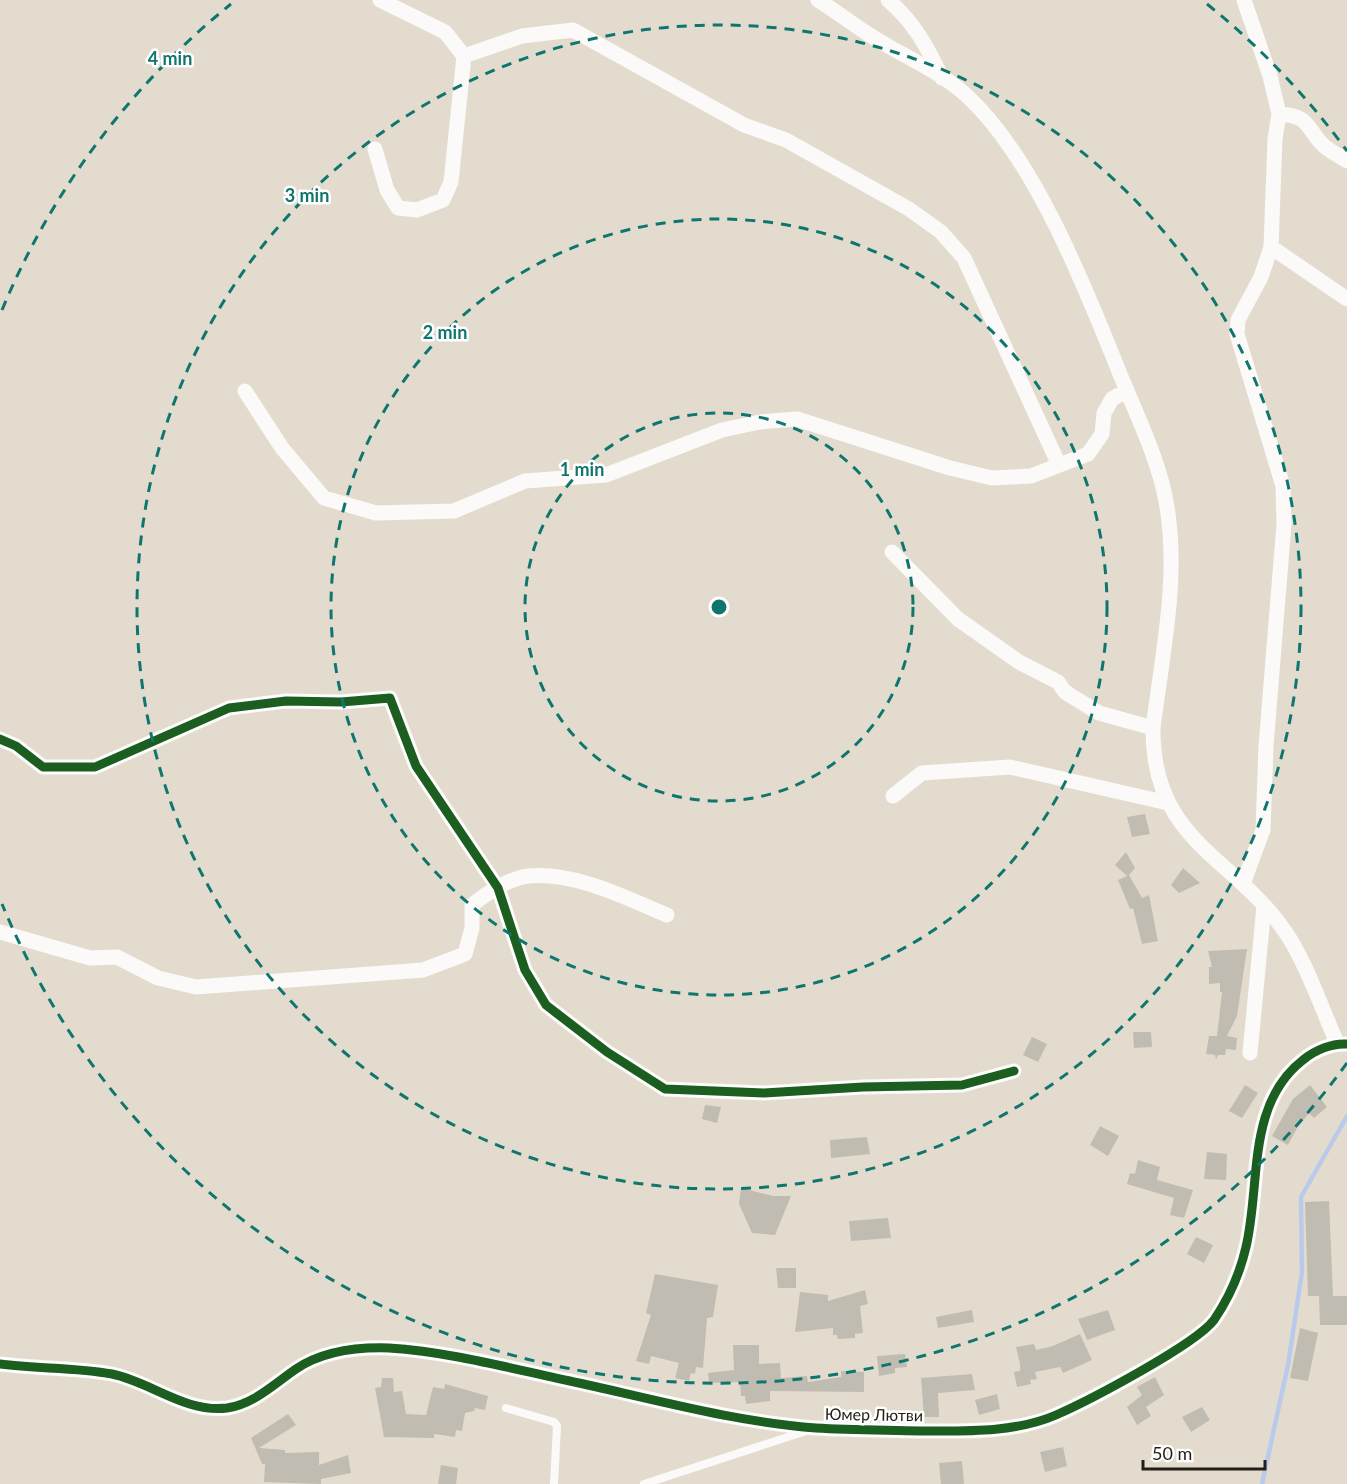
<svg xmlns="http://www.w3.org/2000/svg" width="1347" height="1484" font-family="Lato,sans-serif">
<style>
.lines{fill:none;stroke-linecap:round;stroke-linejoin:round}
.stream{stroke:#bacaeb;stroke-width:4.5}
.building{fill:#c1bcb1}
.service{stroke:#fbfaf8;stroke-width:8}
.minor{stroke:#fbfaf8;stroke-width:15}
.cycleway-casing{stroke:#fff;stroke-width:13}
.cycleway{stroke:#1b5e20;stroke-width:9}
.ring{fill:none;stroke:#0f766e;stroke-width:3;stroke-dasharray:10 8}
.labels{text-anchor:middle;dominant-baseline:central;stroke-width:5;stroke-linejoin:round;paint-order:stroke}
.street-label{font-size:16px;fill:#241f16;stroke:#fff}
.centre{fill:#0f766e;stroke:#fff;stroke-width:3}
.ring-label{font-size:18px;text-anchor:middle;font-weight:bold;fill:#0f766e;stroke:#fff;stroke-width:5;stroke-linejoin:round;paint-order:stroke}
</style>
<rect width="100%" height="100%" fill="#e3dcce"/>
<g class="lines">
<path class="stream" d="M1262 1484 1288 1365 1302 1272 1301 1197 1347 1116"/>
</g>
<path class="building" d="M1145 814 1150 834 1132 837 1127 817Z
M1126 852 1135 868 1129 875 1142 898 1149 895 1158 941 1142 944 1133 908 1130 909 1118 880 1127 876 1115 865Z
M1183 868 1200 883 1179 893 1171 885Z
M1247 949 1237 1016 1227 1036 1237 1038 1236 1050 1226 1049 1225 1055H1218L1216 1059 1215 1055 1206 1054 1209 1036H1217L1222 992H1220V983L1209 984V967H1212L1208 951Z
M1133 1032H1151L1152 1047 1134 1048Z
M1032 1037 1047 1044 1038 1062 1023 1055Z
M1245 1085 1258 1093 1242 1118 1229 1111Z
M1310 1085 1327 1107 1314 1118 1309 1113 1297 1128 1288 1145 1272 1136 1293 1099Z
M705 1105 721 1107 717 1123 702 1119Z
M1100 1126 1119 1136 1108 1156 1090 1145Z
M867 1137 870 1154 831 1158 830 1140Z
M1207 1152 1227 1154 1226 1180 1204 1179Z
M1138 1160 1160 1167 1157 1180 1193 1190 1184 1218 1170 1215 1174 1198 1127 1184 1130 1173 1135 1174Z
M741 1188 773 1196H791L775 1235 752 1233 739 1204Z
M1329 1201 1333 1296H1347V1325H1320L1319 1296H1308L1305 1202Z
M888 1218 891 1238 851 1241 849 1221Z
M1196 1237 1213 1245 1204 1263 1187 1254Z
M776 1268H796V1288H778Z
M655 1274 718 1285 713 1317 707 1318 703 1368 696 1367 695 1374 691 1373 689 1381 675 1378 679 1363 651 1356 649 1364 636 1361 651 1315 646 1313Z
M865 1290 868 1304 860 1306 863 1333 855 1334V1338L838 1339 837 1335H833V1328L795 1332 800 1292 828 1295V1301Z
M972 1310 974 1322 938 1328 936 1317Z
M1108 1310 1115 1330 1087 1340 1078 1319Z
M1300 1328 1318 1333 1308 1381 1290 1378Z
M1080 1334 1092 1360 1063 1373 1060 1367 1035 1372 1037 1379 1030 1380 1031 1384 1017 1387 1014 1372 1020 1371V1364L1016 1347 1034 1344 1036 1350 1053 1346Z
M733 1345H759V1364L780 1363 781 1378 807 1376 808 1382 841 1377V1371L864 1372V1392L770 1391V1401L746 1404 745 1396H741L740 1382 709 1383 708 1373 734 1370Z
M905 1354 907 1367 895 1368V1373L879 1376 877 1356Z
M972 1374 975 1390 938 1393 939 1417H924L921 1378Z
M1155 1377 1164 1395 1146 1407 1151 1416 1137 1425 1127 1407 1142 1395 1137 1387Z
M382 1378H393L394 1392 402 1391 406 1414 426 1415 433 1387 444 1389 445 1384 488 1396 485 1410 475 1408 474 1411 465 1413 462 1431 456 1430 455 1437 434 1434V1438L384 1437 375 1388 381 1387Z
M997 1394 1000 1409 979 1415 975 1400Z
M1202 1407 1210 1420 1191 1432 1182 1417Z
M288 1414 296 1425 259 1448 285 1450V1453L319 1452V1465L348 1455 351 1473 321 1479V1484L264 1482 265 1464H262L251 1438Z
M1063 1447 1067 1466 1045 1472 1040 1452Z
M962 1461 964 1484H941L939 1463Z
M441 1465 458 1468 456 1484H438Z"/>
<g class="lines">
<path class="service" d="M506 1408 554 1422 557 1426 554 1484
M644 1484 806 1431"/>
<path class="minor" d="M818 0C839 13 857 28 878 40 907 58 941 72 966 95 1036 159 1087 292 1122 379 1139 420 1160 463 1167 507 1179 579 1162 656 1153 728 1152 845 1238 856 1290 939 1309 970 1322 1009 1337 1043
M888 0C914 22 928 48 942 78
M464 56 522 36 573 30 744 125 786 140 909 209 941 232 964 258 1059 465
M1279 114C1311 116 1305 127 1323 145 1330 151 1339 156 1347 161
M375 149 387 190 398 208 417 210 443 200 451 182 464 56 445 32 380 0
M1271 247 1347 299
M245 391 282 448 324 498 376 513 454 511 525 481 606 475 722 430 760 422 797 419 950 468 992 478 1031 476 1088 454 1102 434 1104 413 1112 399 1127 390
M892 552 958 619 1019 662 1058 682 1065 692 1099 713 1153 728
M0 739 16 746 43 767H95L229 708 286 701 341 702 390 698 416 766 498 888 525 970 546 1005 607 1052 665 1089 764 1093 863 1087 962 1085 1014 1071
M893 796 922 773 1010 767 1168 803
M1243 884 1263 830 1266 746 1284 524 1283 486 1237 334 1238 320 1261 277 1271 247 1275 139 1279 114 1270 76 1244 0
M0 932 90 958 117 957 158 978 196 987 423 970 465 954 472 928V905C487 893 510 878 529 876 576 872 626 898 667 915
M1250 1053 1264 906
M0 1364C37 1369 75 1367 112 1374 151 1382 185 1413 227 1408 254 1404 274 1384 296 1369 323 1351 357 1347 389 1348 453 1352 516 1370 579 1383 657 1400 736 1422 816 1428 851 1430 886 1430 921 1431 964 1431 1015 1433 1056 1415 1088 1401 1195 1345 1214 1320 1229 1298 1240 1273 1246 1247 1261 1184 1246 1104 1303 1060 1315 1050 1332 1043 1347 1044"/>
<defs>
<path id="cycleway" d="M0 739 16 746 43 767H95L229 708 286 701 341 702 390 698 416 766 498 888 525 970 546 1005 607 1052 665 1089 764 1093 863 1087 962 1085 1014 1071
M0 1364C37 1369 75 1367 112 1374 151 1382 185 1413 227 1408 254 1404 274 1384 296 1369 323 1351 357 1347 389 1348 453 1352 516 1370 579 1383 657 1400 736 1422 816 1428 851 1430 886 1430 921 1431 964 1431 1015 1433 1056 1415 1088 1401 1195 1345 1214 1320 1229 1298 1240 1273 1246 1247 1261 1184 1246 1104 1303 1060 1315 1050 1332 1043 1347 1044"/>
</defs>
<use href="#cycleway" class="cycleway-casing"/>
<use href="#cycleway" class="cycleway"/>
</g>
<g class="ring">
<circle cx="719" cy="607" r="194"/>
<circle cx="719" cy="607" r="388"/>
<circle cx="719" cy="607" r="582"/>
<path d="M1347 1063A776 776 0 0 1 2 904M2 310A776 776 0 0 1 231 4M1207 4A776 776 0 0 1 1347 151"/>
</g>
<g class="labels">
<g class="street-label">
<text transform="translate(874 1414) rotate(1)">Юмер Лютви</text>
</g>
</g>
<circle cx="719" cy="607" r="9" class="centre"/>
<g class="ring-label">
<text x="170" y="65">4 min</text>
<text x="307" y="202">3 min</text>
<text x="445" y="339">2 min</text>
<text x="582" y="476">1 min</text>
</g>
<path d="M1143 1460v9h122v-9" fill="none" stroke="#241f16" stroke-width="3"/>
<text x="1152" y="1460" font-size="18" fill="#241f16" stroke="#ffffff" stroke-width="4.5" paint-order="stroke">50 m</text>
</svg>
